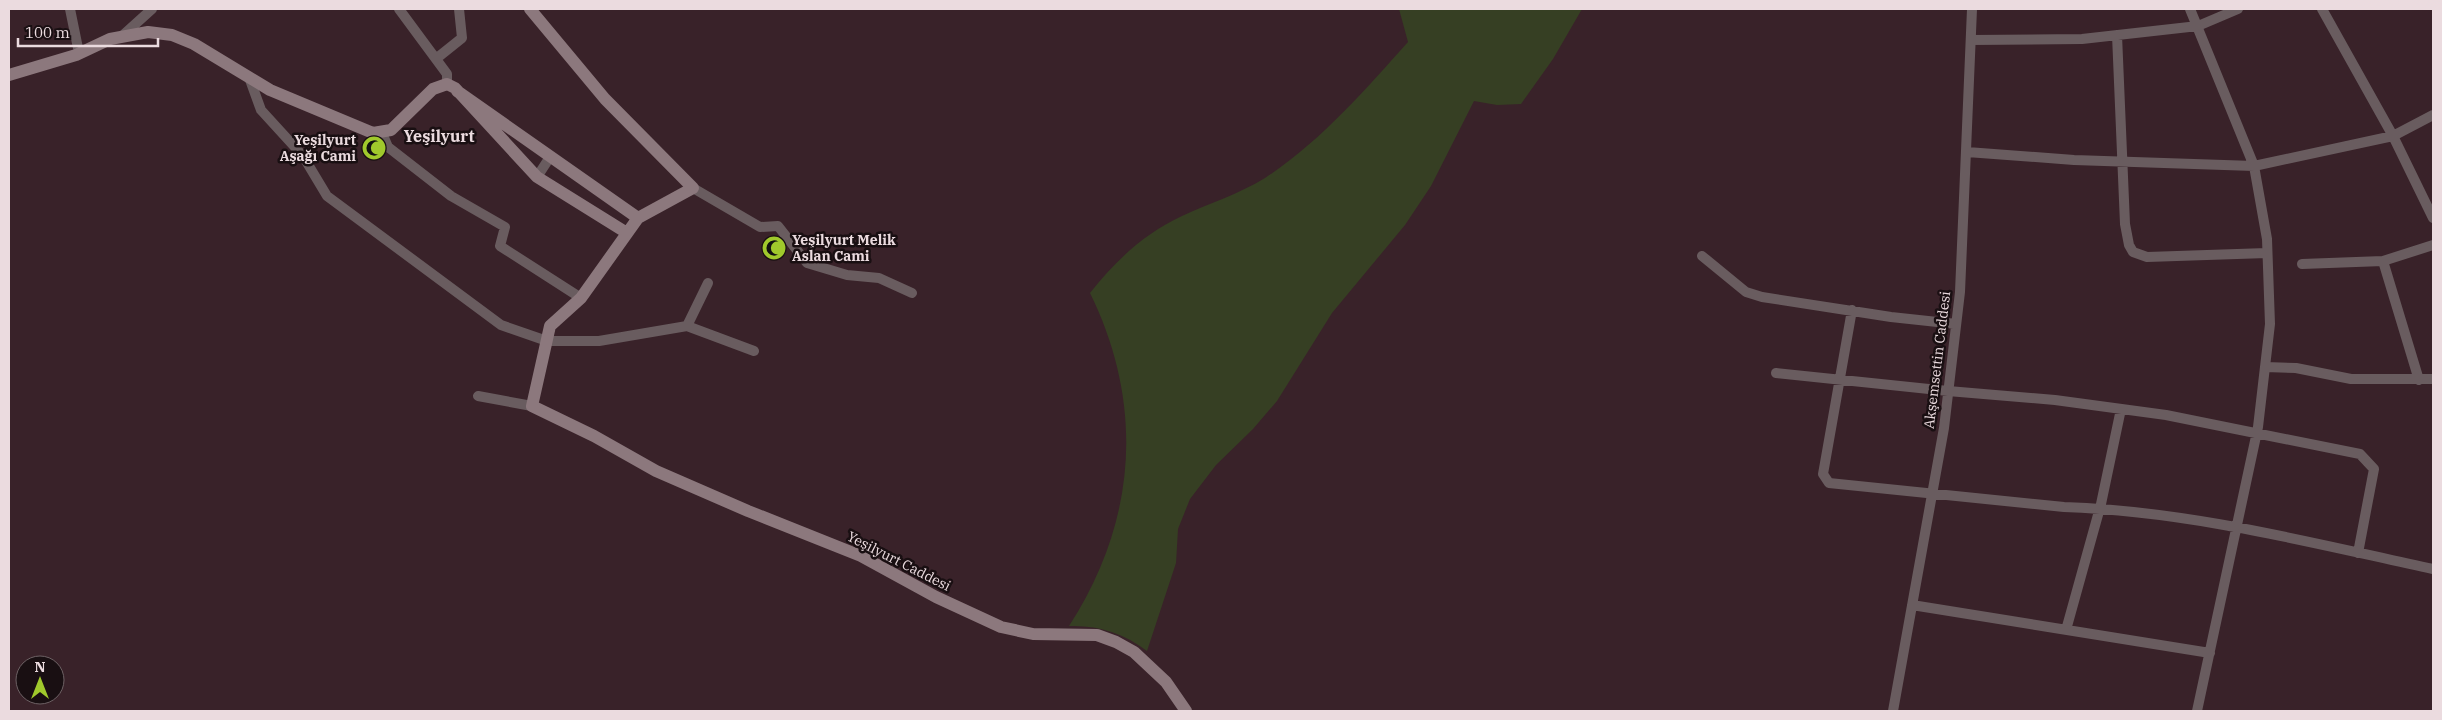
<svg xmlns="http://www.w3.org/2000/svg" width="2442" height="720" font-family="'IBM Plex Serif',serif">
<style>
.green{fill:#363f23}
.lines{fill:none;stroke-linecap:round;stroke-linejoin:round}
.street{stroke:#695c5f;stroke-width:10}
.secondary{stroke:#8c787d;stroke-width:12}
.labels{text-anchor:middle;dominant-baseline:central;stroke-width:5;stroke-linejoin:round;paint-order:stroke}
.poi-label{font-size:14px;font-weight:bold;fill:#ebdbdf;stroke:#190f12;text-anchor:end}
.street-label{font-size:14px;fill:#ebdbdf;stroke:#190f12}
.quarter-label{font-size:16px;font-weight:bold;fill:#ebdbdf;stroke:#190f12}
</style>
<rect width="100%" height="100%" fill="#392229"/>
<path class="green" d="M1399 9H1582L1553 59 1521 104 1497 105 1474 101 1431 186 1405 225 1332 313 1277 401 1253 429 1216 465 1190 499 1178 529 1176 563 1147 651C1124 633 1098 625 1069 626 1137 521 1145 405 1090 293 1115 261 1145 233 1182 216 1210 203 1239 194 1265 178 1320 142 1365 90 1408 42Z"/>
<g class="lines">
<path class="street" d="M70 9 79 53
M399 9 447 74V84
M2190 9 2254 166 2267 239 2270 324 2258 427 2197 711
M2322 9 2393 136 2433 218
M2117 35 2125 224 2129 245 2133 252 2147 257 2267 253
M121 37 152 9
M1971 40 2082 39 2198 26 2238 9
M437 58 462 38 459 9
M249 77 261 110 303 156 327 196 501 325 547 341H599L687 326 754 351
M382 133 388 147 451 196 505 227 500 246 581 298
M1967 152 2074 160 2254 166 2393 136 2433 115
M537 177 550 157
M693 188 760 227 778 226 807 263 847 275 879 278 912 293
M1702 256 1746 292 1762 297 1891 317 1956 324
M2383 261 2419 380
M2302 264 2383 261 2433 245
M1852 310 1823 474 1829 483 2064 507C2189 511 2312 543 2433 569
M687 326 708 283
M2265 367 2296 368 2351 379H2433
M1776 373 1948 391 2055 400 2166 415 2360 454 2374 469 2358 553
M478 396 532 406
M1912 605 2210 653
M2066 630 2101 504 2121 409
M1893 711 1944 428 1960 292 1972 9"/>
<path class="secondary" d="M530 9 605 99 693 188 638 218
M9 75 76 55 110 39 148 32 172 35 194 44 270 90 373 133 391 130 433 89 447 84 455 88 537 177 627 233
M457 91 638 218 581 298 550 326 532 406 594 436 656 471 748 511 861 556 936 597 1001 627 1033 634 1097 635 1116 642 1134 652 1166 682 1186 711"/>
</g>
<defs>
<symbol id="mosque-disc" viewBox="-11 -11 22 22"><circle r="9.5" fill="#a0c92c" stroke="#190f12"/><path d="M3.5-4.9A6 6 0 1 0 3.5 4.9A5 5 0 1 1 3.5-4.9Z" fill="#111"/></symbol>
</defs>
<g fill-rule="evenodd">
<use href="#mosque-disc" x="360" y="134" width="28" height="28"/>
<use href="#mosque-disc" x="760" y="234" width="28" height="28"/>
</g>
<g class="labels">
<g class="poi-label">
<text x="356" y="140">Yeşilyurt<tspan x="356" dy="16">Aşağı Cami</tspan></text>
<text x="792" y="240" text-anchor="start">Yeşilyurt Melik<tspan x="792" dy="16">Aslan Cami</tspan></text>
</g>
<g class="street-label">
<text transform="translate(1937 360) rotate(-83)">Akşemsettin Caddesi</text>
<text transform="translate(899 561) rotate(27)">Yeşilyurt Caddesi</text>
</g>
<g class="quarter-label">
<text x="439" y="136">Yeşilyurt</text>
</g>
</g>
<rect width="2442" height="720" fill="none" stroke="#ebdbdf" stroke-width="20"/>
<g transform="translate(40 680)"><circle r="24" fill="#190f12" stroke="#6d6164"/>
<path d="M0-4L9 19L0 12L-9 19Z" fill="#a0c92c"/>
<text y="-8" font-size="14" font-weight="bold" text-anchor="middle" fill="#ebdbdf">N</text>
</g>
<path d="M18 38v8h140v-8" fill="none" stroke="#ebdbdf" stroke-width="2.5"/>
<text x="25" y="38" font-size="15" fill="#ebdbdf" stroke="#190f12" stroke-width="4" paint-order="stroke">100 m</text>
</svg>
